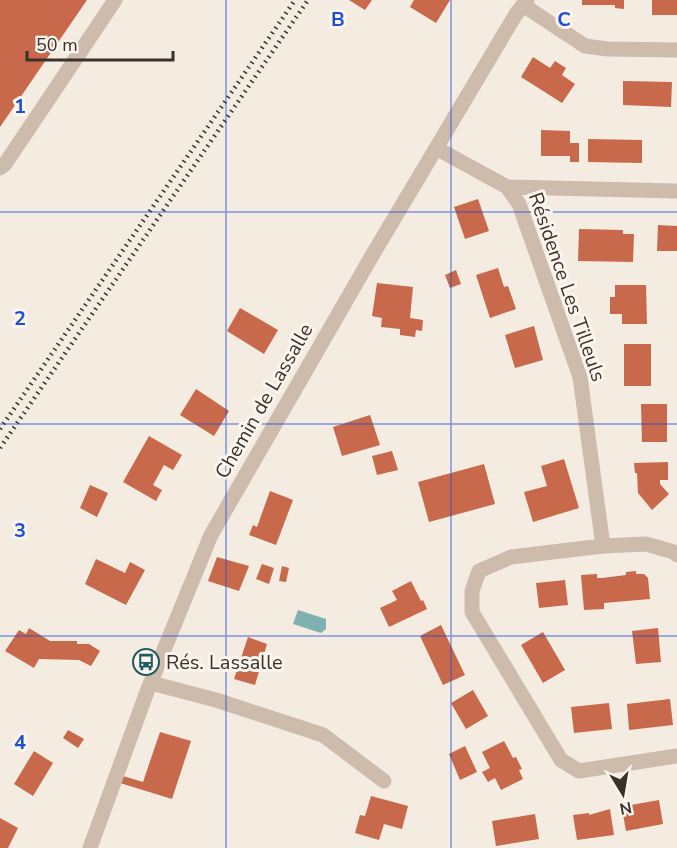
<svg xmlns="http://www.w3.org/2000/svg" width="677" height="848" font-family="'Nunito Sans',sans-serif">
<style>
.water{fill:#7fb0b2}
.building{fill:#c8694b}
.lines{fill:none;stroke-linecap:round;stroke-linejoin:round}
.minor{stroke:#cdbbac;stroke-width:15}
.rail{stroke:#3b302b;stroke-width:4.5;stroke-dasharray:1.5 4.5;stroke-linecap:butt}
.grid{fill:none;stroke:#1d4ed8;stroke-width:1.5;stroke-opacity:0.55}
.labels{text-anchor:middle;dominant-baseline:central;stroke-width:6;stroke-linejoin:round;paint-order:stroke}
.street-label{font-size:20px;fill:#3b302b;stroke:#fbf5ee}
.poi-label{font-size:20px;fill:#3b302b;stroke:#fbf5ee;text-anchor:start}
.grid-label{font-size:20px;text-anchor:middle;font-weight:bold;fill:#1d4ed8;stroke:#fbf5ee;stroke-width:6;stroke-linejoin:round;paint-order:stroke}
</style>
<rect width="100%" height="100%" fill="#f4ebe1"/>
<path class="water" d="M298 610 326 619V629L321 633 293 624Z"/>
<path class="building" d="M0 0H87L0 127Z
M349 0H372L365 10Z
M414 0H450L436 23 410 7Z
M582 0H624V9L615 8V5H582Z
M652 0H677V15H652Z
M533 57 550 68 555 61 566 68 562 75 575 84 562 103 521 77Z
M623 81 672 82 671 107 623 105Z
M541 130 570 131V143H579V162H570V156H541Z
M588 139 642 140V163L588 162Z
M478 199 489 231 465 239 454 207Z
M658 225 677 226V251H657Z
M579 229 623 230V234H634L633 262 578 261Z
M498 268 504 287 508 286 516 309 490 318 476 275Z
M456 270 461 284 450 288 445 275Z
M377 283 413 287 410 318 423 320 422 331 416 330 415 337 400 335V329L381 327 382 318 372 316Z
M615 285H646L647 324H622V314H610V297H615Z
M240 308 278 330 264 354 227 331Z
M534 326 543 360 515 368 505 335Z
M624 344H651V386H624Z
M196 389 229 411 214 436 180 415Z
M641 404H667V442H642Z
M370 415 380 445 342 456 333 427Z
M149 436 182 455 173 470 164 465 153 485 162 490 156 501 123 482Z
M392 451 398 470 377 475 372 456Z
M564 459 579 508 533 522 524 492 547 486 541 466Z
M668 462V480H660V484L669 494 652 510 638 493 637 473H635L634 463Z
M484 464 495 504 429 522 418 482Z
M90 485 108 493 97 517 80 508Z
M270 491 293 500 276 545 249 535 253 525 257 527Z
M217 557 249 566 239 591 208 581Z
M96 559 125 573 130 562 145 570 126 605 85 584Z
M262 564 274 568 269 584 256 579Z
M282 566 289 568 286 582 279 581Z
M636 571V574H644L648 578 650 599 604 603V609L584 610 581 575 597 574V578H602L626 575V572Z
M565 580 568 605 539 608 536 583Z
M411 581 421 601 423 600 427 609 389 627 380 608 397 600 392 591Z
M441 625 465 675 443 685 420 636Z
M29 628 50 641H77V644H89L100 651 91 666 79 660 39 659 34 668 5 651 19 630 26 634Z
M658 628 661 662 636 664 632 631Z
M543 632 565 670 543 683 521 645Z
M248 637 267 644 255 685 234 679Z
M473 690 488 716 466 729 451 703Z
M670 699 673 725 629 730 627 704Z
M609 703 612 729 574 733 571 707Z
M68 730 84 739 78 748 63 738Z
M160 732 191 741 172 799 120 783 123 776 143 782Z
M504 741 513 758 516 757 522 769 519 770 523 779 501 790 495 778 488 782 482 772 490 768 482 752Z
M465 746 477 772 460 780 449 754Z
M34 751 53 763 33 796 14 784Z
M371 796 408 806 402 829 384 824 379 840 355 833 360 815 365 816Z
M659 800 663 824 626 831 621 803 631 801V805Z
M610 809 614 835 577 840 573 815 589 813V815Z
M535 814 539 839 496 846 492 821Z
M0 818 18 828 8 848H0Z"/>
<g class="lines">
<path class="minor" d="M523 5 585 46 608 49 677 50
M436 148 507 187 519 204 580 377 603 546
M0 168 5 164 115 0
M507 187 677 191
M677 555 674 552 646 544 603 546 511 557 479 571 472 591V612L561 760 579 771 677 756
M151 683 216 700 323 735 384 781
M90 848 148 689 211 535 373 254 516 14 527 0"/>
<path class="rail" d="M0 429 295 0
M0 448 308 0"/>
</g>
<path class="grid" d="M226 0V848M451 0V848M0 212H677M0 424H677M0 636H677"/>
<defs>
<symbol id="bus-ring" viewBox="-11 -11 22 22"><circle r="9.5" fill="#fbf5ee" stroke="#1f5a5e" stroke-width="1.5"/><path d="M-5-6H5V4H4V6H2V4H-2V6H-4V4H-5ZM-3.5-4V0h7V-4ZM-3.5 1.2v1.5H-2V1.2ZM2 1.2v1.5H3.5V1.2Z" fill="#1f5a5e"/></symbol>
</defs>
<g fill-rule="evenodd">
<use href="#bus-ring" x="131" y="647" width="30" height="30"/>
</g>
<g class="labels">
<g class="street-label">
<text transform="translate(567 287) rotate(71)">Résidence Les Tilleuls</text>
<text transform="translate(264 401) rotate(-60)">Chemin de Lassalle</text>
</g>
<g class="poi-label">
<text x="166" y="662">Rés. Lassalle</text>
</g>
</g>
<g class="grid-label">
<text x="338" y="26">B</text>
<text x="564" y="26">C</text>
<text x="20" y="113">1</text>
<text x="20" y="325">2</text>
<text x="20" y="537">3</text>
<text x="20" y="749">4</text>
</g>
<g transform="translate(623 794) rotate(169)" stroke="#fbf5ee" stroke-width="4.5" paint-order="stroke">
<path d="M0-4.5L10 22L0 15L-10 22Z" fill="#3b302b"/>
<text y="-9" font-size="16" font-weight="bold" text-anchor="middle" fill="#3b302b">N</text>
</g>
<path d="M27 51v9h146v-9" fill="none" stroke="#3b302b" stroke-width="3"/>
<text x="36" y="51" font-size="18" fill="#3b302b" stroke="#fbf5ee" stroke-width="4.5" paint-order="stroke">50 m</text>
</svg>
